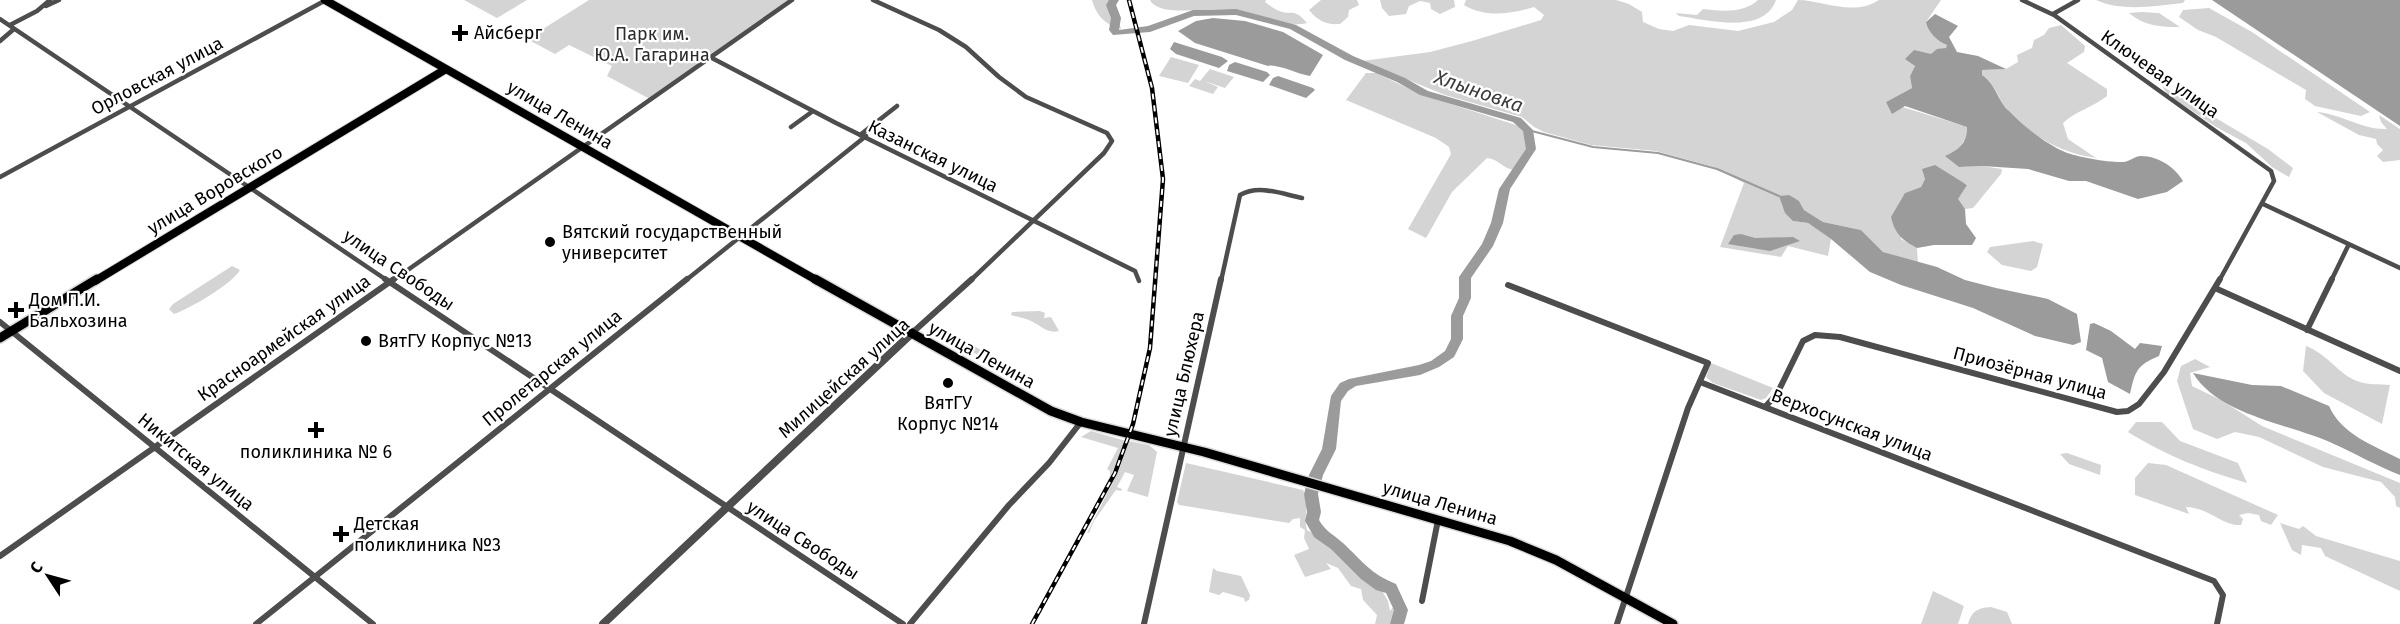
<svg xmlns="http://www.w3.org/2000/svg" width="2400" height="624" font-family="'Fira Sans',sans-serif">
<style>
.green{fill:#d4d4d4}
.water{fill:#9b9b9b}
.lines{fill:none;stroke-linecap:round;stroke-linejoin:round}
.stream{stroke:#9b9b9b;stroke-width:2}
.river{fill:#9b9b9b;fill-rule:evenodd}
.primary-far1-casing{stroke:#dbdbdb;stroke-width:10}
.primary-casing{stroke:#dbdbdb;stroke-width:12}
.minor-far1{stroke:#4d4d4d;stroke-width:4.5}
.minor{stroke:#4d4d4d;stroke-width:6}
.tertiary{stroke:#4d4d4d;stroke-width:8}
.primary-far1{stroke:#000;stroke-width:8}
.primary{stroke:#000;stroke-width:9}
.rail-casing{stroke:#000;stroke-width:4.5}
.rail{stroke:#fff;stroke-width:2;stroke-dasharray:6;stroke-linecap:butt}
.poi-dot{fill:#000;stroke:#fff;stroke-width:2}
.labels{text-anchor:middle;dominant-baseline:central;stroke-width:4.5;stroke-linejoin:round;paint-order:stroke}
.poi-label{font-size:18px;fill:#000;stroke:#fff;text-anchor:start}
.park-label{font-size:18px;fill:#2b2b2b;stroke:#fff}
.street-label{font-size:18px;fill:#000;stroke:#fff}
.water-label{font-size:20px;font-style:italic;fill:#3c3c3c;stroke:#fff}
</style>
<rect width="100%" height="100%" fill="#fff"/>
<path class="green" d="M464 0H527L497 18Z
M589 0H791L650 99 607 76 612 66 569 45 555 54 527 39Z
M1092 0H1112L1121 29C1105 25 1096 15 1092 0Z
M1150 0H1266L1265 2C1269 5 1273 8 1277 10 1291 17 1293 6 1307 23 1278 30 1249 9 1220 9 1201 8 1159 17 1150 0Z
M1321 0H1357L1359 5 1349 10 1348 17 1340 24C1326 25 1318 21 1309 10Z
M1380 0H1454L1455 7 1440 14 1431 9 1430 3 1420 1 1409 6 1406 14 1389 16 1382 8Z
M1466 0H1616L1629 4 1642 12 1643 22 1659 29 1673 31 1689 25 1738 31 1774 22 1792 10 1798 0C1822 0 1853 17 1879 0H1941L1926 22 1947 45 1946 48 1912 63 1915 66 1910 76 1912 88 1886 102 1968 127V135L1957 151 1959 167 1982 166 2002 169 2001 174 1973 208 1965 209 1957 199 1967 184 1925 179 1921 187 1905 193 1901 239 1917 248 1918 263 1883 252 1861 230 1823 222 1804 210 1799 201 1793 221 1808 223 1831 239 1828 256 1788 246 1781 257 1720 247 1744 183 1714 167 1656 151 1591 145 1544 132 1534 127 1522 117 1445 95 1362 61 1430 52 1472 41 1541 20 1544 15 1534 7C1510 14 1486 18 1464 5Z
M1758 0H1776C1764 35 1707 20 1679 16L1676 13 1697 15 1703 9C1721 11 1743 14 1758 0Z
M2096 0H2185L2183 3C2155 6 2122 12 2096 0Z
M2209 8 2252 32 2370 112 2361 116 2315 106 2305 99 2306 90 2216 37 2198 30 2179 17 2183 10Z
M2142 12 2159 13 2180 27C2161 27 2144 26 2129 13Z
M2061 25 2085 46 2084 52 2067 63 2107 89V96C2093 107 2076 111 2063 123L2068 139 2096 158C2063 154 2028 135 2007 109 1997 97 1995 83 1982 75V70L2006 69 2018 62 2017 55 2032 48 2034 40 2044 35 2049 28Z
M1171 57 1199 65 1188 83 1159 76Z
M1210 69 1234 77 1225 88 1204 81 1218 87 1213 94 1189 86 1195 79 1200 81Z
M1366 73H1376L1420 94 1522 127 1528 150 1514 170C1503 169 1499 159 1487 158L1452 192 1426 238 1408 229 1451 154 1449 147 1436 138 1346 100Z
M2162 86 2268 149 2293 168 2289 177 2272 167 2246 143 2216 127 2167 94Z
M2317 112C2341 114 2363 130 2387 129L2381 122 2379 115 2400 129V160L2383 162 2377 156 2383 150 2377 144 2376 139 2359 135Z
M2033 241 2043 244 2037 267 2031 271 2002 265 1987 252 1990 247Z
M232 266 240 270C232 284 191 308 174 314L169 309 173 304Z
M1040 311 1045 313 1044 318 1051 317 1059 331C1047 334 1042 326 1031 321 1025 318 1018 317 1011 315L1012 312Z
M939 328H944L1033 381 1030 384 935 331Z
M2306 346C2329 355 2338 374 2357 381 2366 385 2380 384 2390 385L2382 424 2324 393 2303 371Z
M2195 359 2210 367 2190 373 2192 386 2221 400 2262 426 2400 483V508L2396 506 2395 497 2381 482 2323 467 2259 437 2235 432 2217 439 2193 429 2177 381 2181 366Z
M1711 363 1773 388 1766 398 1761 400 1713 383 1706 377Z
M2136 422H2162L2180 441 2238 463 2247 483C2203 470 2167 456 2128 432Z
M1091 431 1126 441 1107 484 1078 538 1110 476V471L1107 469 1118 448 1081 437Z
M1129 441 1149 445 1157 452 1148 497 1127 491 1134 475 1125 472 1117 487 1122 489 1121 491 1116 490 1113 494 1094 521 1089 533H1087L1119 470Z
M2067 453 2101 465 2100 475 2069 464 2060 454Z
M1186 463 1303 490C1310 505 1303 515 1307 530L1337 548 1343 558 1352 562 1365 577 1378 584 1388 601 1390 611 1394 606H1399L1402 610 1403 615 1394 624H1375L1377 615 1363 600 1361 589 1351 586 1338 568 1326 563 1331 569 1305 577 1294 555 1309 549 1304 538 1305 530 1300 527V518L1293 519 1289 523 1179 505 1177 502Z
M2148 463 2166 465 2278 515 2271 525 2261 521 2259 515 2248 513 2239 515 2243 519 2241 525C2222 526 2210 508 2186 507L2189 514 2135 495V478Z
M2280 523 2299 529 2303 526 2316 536 2400 561V591L2325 556 2321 548 2302 545 2301 555 2292 550Z
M1213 568 1217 571 1241 576 1250 595 1249 600 1245 602 1244 598 1223 592 1219 595 1209 592Z
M1933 591 1964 606 1958 624H1921Z
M1991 607 2007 612 2012 624H1968C1972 611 1977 608 1991 607Z"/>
<path class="water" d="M2212 0H2400V126Z
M1935 14 1958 26 1949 37 1957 52 1978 56 2006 69 1982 70V75C1996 84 1997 100 2009 111 2023 126 2046 144 2065 152 2077 157 2111 163 2124 162 2130 161 2135 156 2141 156 2158 156 2175 167 2183 181L2167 192 2138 199 2086 181H2069L2028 169 1982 166 1959 167 1945 156C1959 150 1968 142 1967 127L1905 106 1892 114 1886 102 1912 88 1910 76 1915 66 1905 59 1914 50 1931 54 1937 49 1946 48 1947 45C1937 41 1928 32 1926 22Z
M1213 18 1245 21 1283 32 1323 55 1310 76C1298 74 1275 63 1268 66L1195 43 1178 31 1196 21Z
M1174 42 1222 57 1228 61 1219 68 1176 54 1170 49Z
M1235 62 1267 72 1270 75 1263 82 1227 71 1229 65Z
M1278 76 1313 88 1315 90 1306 98 1269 85 1273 78Z
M1935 165 1967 185 1958 199 1965 209 1966 224 1976 238 1972 245H1934L1917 248C1902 240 1895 234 1891 217L1905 193 1921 187 1925 179 1922 169Z
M1789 195 1799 201 1804 210 1823 222 1861 230 1883 252 1937 267 1965 280 1996 288 2048 299 2077 314 2081 342 2073 345 2035 336 1973 308 1901 285 1870 272 1831 239 1808 223 1793 221 1785 213 1779 196Z
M1741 234 1755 238 1793 237 1800 241 1770 251 1728 244 1734 235Z
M2094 323 2111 331 2135 349 2140 343 2162 346 2159 356C2137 365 2135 371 2130 394L2108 382 2102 358 2086 350 2090 324Z
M2193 373 2252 385 2281 386 2329 406C2342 435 2373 445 2400 459V475C2377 466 2356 454 2334 444 2291 424 2219 416 2193 373Z"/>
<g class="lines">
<path class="stream" d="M1528 130 1593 147 1658 153 1717 169 1779 196"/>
<path class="river" d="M1109 0H1119L1116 5 1121 18 1119 30 1148 26 1193 10 1236 9 1296 25 1353 56 1405 78 1428 91 1521 118 1533 130 1536 149 1510 189 1503 223 1493 246 1471 278V298L1463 316V339L1454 357 1439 367 1420 375 1356 386 1348 391 1341 401 1336 449 1323 475 1318 494 1321 512 1319 520C1325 531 1334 535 1343 543 1362 561 1371 574 1396 584L1408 610 1404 624H1390L1394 610 1386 593 1376 590 1361 579 1331 549 1314 537 1305 521 1307 512 1304 494 1309 475 1322 449 1331 396 1340 383 1349 379 1419 365 1431 361 1445 351 1451 339V316L1459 298V277L1482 244 1491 223 1499 189 1526 149 1523 131 1513 122 1420 95 1397 82 1345 60 1290 29 1236 15 1194 16 1150 32 1113 35 1109 30 1111 18 1106 5Z"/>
<defs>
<path id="primary-far1" d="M325 0 818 281
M95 281 446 69"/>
<path id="primary" d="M815 279 1051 411 1081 422 1204 452 1510 541 1556 560 1673 624
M0 338 97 279"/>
</defs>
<use href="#primary-far1" class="primary-far1-casing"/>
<use href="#primary" class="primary-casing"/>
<path class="minor-far1" d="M873 0 939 30 966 47 999 77 1026 97 1107 133 1112 141 1104 153 970 281
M2022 0 2054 15 2271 171 2274 181 2219 281
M46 6 59 0
M2053 14 2078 0
M0 19 388 281
M10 25 37 11 50 0
M0 41 14 29
M710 57 836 123 1135 271 1139 281
M791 127 813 111
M860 135 897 106
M0 177 326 0
M2263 204 2400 268
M392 281 792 0
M685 281 866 136
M1221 281 1240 195C1259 184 1282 194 1302 198
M2331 281 2348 246"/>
<path class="minor" d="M385 279 903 624
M1508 285 1708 363 1688 408 1617 624
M2215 288 2400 371
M0 322 373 624
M2307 330 2332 279
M912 333 972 279
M1700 382 2214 581 2223 595 2217 624
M1765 407 1777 394 1803 341 1815 335 1840 337 2117 412 2128 411 2139 404 2164 372 2220 279
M0 556 394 279
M1422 601 1438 520
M256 624 687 279
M910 624 1009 505 1049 463 1081 422
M1144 624 1221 279"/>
<path class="tertiary" d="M603 624 911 334"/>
<use href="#primary-far1" class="primary-far1"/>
<use href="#primary" class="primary"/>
<defs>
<path id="rail" d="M1032 624 1115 473 1133 424 1150 348 1163 179 1152 88 1129 0"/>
</defs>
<use href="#rail" class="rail-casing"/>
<use href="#rail" class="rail"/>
</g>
<g class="poi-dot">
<path d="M457 24h6v6h6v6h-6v6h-6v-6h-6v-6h6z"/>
<circle cx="550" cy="242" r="6"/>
<path d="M13 301h6v6h6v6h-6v6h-6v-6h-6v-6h6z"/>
<circle cx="366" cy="341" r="6"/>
<circle cx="948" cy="383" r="6"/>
<path d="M313 421h6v6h6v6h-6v6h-6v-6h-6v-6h6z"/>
<path d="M338 525h6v6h6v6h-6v6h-6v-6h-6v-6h6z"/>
</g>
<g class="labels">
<g class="poi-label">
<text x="474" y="33">Айсберг</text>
<text x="562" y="232">Вятский государственный<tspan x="562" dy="21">университет</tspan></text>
<text x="29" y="300">Дом П.И.<tspan x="29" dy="21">Бальхозина</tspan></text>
<text x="378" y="341">ВятГУ Корпус №13</text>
<text x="948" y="403" text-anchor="middle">ВятГУ<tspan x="948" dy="21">Корпус №14</tspan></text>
<text x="316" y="452" text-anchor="middle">поликлиника № 6</text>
<text x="354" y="524">Детская<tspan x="354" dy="21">поликлиника №3</tspan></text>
</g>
<g class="park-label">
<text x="652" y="34">Парк им.<tspan x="652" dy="21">Ю.А. Гагарина</tspan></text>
</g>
<g class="street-label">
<text transform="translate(2160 74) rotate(35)">Ключевая улица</text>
<text transform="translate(157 76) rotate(-28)">Орловская улица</text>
<text transform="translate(560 115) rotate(30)">улица Ленина</text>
<text transform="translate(933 156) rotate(26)">Казанская улица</text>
<text transform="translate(215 190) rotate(-31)">улица Воровского</text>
<text transform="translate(399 270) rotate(34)">улица Свободы</text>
<text transform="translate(284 338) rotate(-35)">Красноармейская улица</text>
<text transform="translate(982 355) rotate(29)">улица Ленина</text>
<text transform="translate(552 368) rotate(-39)">Пролетарская улица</text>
<text transform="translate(2030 373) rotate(15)">Приозёрная улица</text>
<text transform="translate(1184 374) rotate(-77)">улица Блюхера</text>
<text transform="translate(844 378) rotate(-42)">Милицейская улица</text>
<text transform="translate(1852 425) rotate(21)">Верхосунская улица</text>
<text transform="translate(196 462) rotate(39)">Никитская улица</text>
<text transform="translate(1440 503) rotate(16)">улица Ленина</text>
<text transform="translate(803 540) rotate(33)">улица Свободы</text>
</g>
<g class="water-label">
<text transform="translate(1479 91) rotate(19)">Хлыновка</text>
</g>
</g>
<g transform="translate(48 576) rotate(306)" stroke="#ffffff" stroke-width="4.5" paint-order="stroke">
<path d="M0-4.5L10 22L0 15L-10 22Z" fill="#000000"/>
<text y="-9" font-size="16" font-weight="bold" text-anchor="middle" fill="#000000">С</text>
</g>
</svg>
